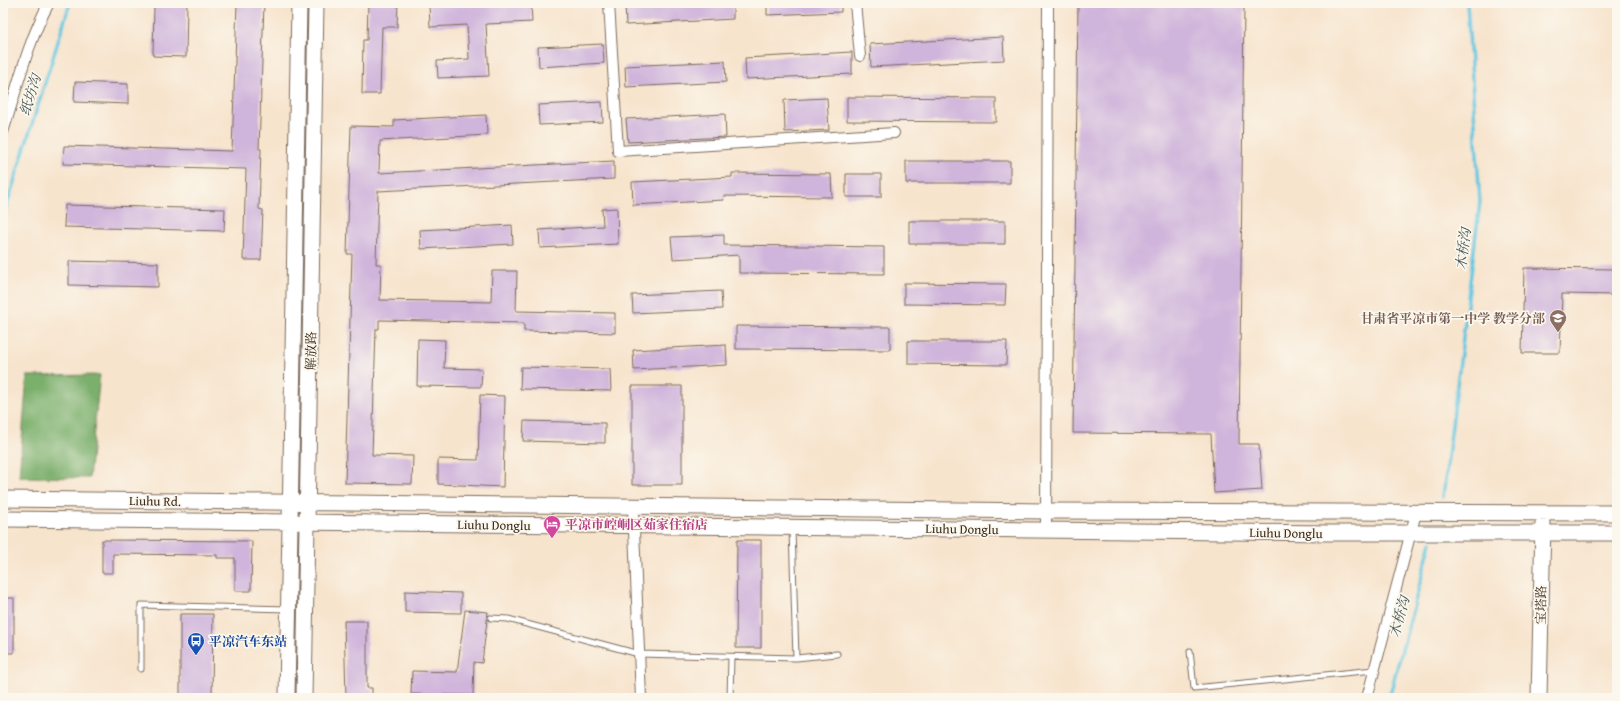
<svg xmlns="http://www.w3.org/2000/svg" width="1620" height="701" font-family="'Gentium Book Plus','Noto Serif SC',serif">
<style>
.forest{fill:#7aaf6c;stroke:#5a6c45}
.lines{fill:none;stroke-linecap:round;stroke-linejoin:round}
.stream{stroke:#64c7e1;stroke-width:3.5}
.building{fill:#cfb4db}
.lane-casing{stroke:#7d6b5b;stroke-width:7}
.street-casing{stroke:#7d6b5b;stroke-width:12}
.secondary-casing{stroke:#7d6b5b;stroke-width:17}
.lane{stroke:#fff;stroke-width:5}
.street{stroke:#fff;stroke-width:10}
.secondary{stroke:#fff;stroke-width:15}
.labels{text-anchor:middle;dominant-baseline:central;stroke-width:3.5;stroke-linejoin:round;paint-order:stroke}
.education-label{font-size:13px;font-weight:bold;fill:#785e54;stroke:#fbf7ec;text-anchor:end}
.street-label{font-size:13px;fill:#3b2a1e;stroke:#fbf7ec}
.hotel-label{font-size:13px;font-weight:bold;fill:#b23c85;stroke:#fbf7ec;text-anchor:start}
.transit-label{font-size:13px;font-weight:bold;fill:#164399;stroke:#fbf7ec;text-anchor:start}
.water-label{font-size:14px;font-style:italic;fill:#475958;stroke:#fbf7ec}
</style>
<rect width="100%" height="100%" fill="#fbf7ec"/>
<filter id="ink" filterUnits="userSpaceOnUse"><feTurbulence type="fractalNoise" baseFrequency=".025" numOctaves="2"/><feDisplacementMap in="SourceGraphic" scale="8" xChannelSelector="R" yChannelSelector="G"/><feConvolveMatrix kernelMatrix="1 2 1 2 8 2 1 2 1" color-interpolation-filters="sRGB"/></filter>
<filter id="wash" filterUnits="userSpaceOnUse"><feTurbulence type="fractalNoise" baseFrequency=".012" numOctaves="4" result="noise"/><feDisplacementMap in="SourceGraphic" scale="16" xChannelSelector="R" yChannelSelector="G"/><feGaussianBlur stdDeviation="0.9" result="paint"/><feColorMatrix in="noise" values="0 0 0 0 0 0 0 0 0 0 0 0 0 0 0 0 0 1.4 0 .05"/><feComposite in="paint" operator="in"/></filter>
<g filter="url(#wash)">
<rect width="100%" height="100%" fill="#f7e4cd"/>
<path class="forest" d="M100 375 89 478 19 477 27 376Z"/>
<g class="lines">
<path class="stream" d="M3 217 70 3
M1443 497 1480 202 1467 3
M1389 698 1431 542"/>
</g>
<g id="blocks">
<path class="building" d="M154 3H187L186 57 153 56Z
M237 3H264L259 149H261L259 209 263 210 261 260H243L246 169 63 164 64 146 232 151Z
M368 3H398L397 27H382L380 94H362L363 40H367Z
M458 3H531L532 22 486 24 489 76 438 78 437 61 469 59 467 25 430 27 429 5Z
M625 3H733V19L626 25Z
M767 3H841V12L767 15Z
M1078 3H1244L1239 444H1259L1262 490 1214 493 1211 434 1073 433Z
M1003 37 1004 60 871 67 870 44Z
M603 44 604 63 539 67 538 47Z
M852 52V74L746 79 745 58Z
M725 61 726 82 626 87 625 66Z
M75 82 128 84V104L74 102Z
M847 97 996 98V122L847 121Z
M827 98 829 130 785 132 784 100Z
M602 102 603 122 539 125 538 105Z
M725 114 726 137 628 142 626 119Z
M486 115 487 135 380 141 379 173 614 161V179L378 191 376 264H381L380 300 491 302 492 271H517L516 311 615 313V333L524 331V323L379 320V329H376L372 455 413 456 412 484 345 483 352 254H347L351 126 394 127V120Z
M906 161H1010V183H906Z
M732 173 831 174 832 197 723 196 724 200 633 205 632 182 732 177Z
M846 174H881V197H846Z
M65 205 225 209 224 231 64 227Z
M617 208 618 244 540 248 539 230 603 226 602 209Z
M909 221H1005V244H909Z
M512 225 513 244 421 249 420 230Z
M724 235V245L884 247V274L739 273V255L673 259 671 237Z
M69 261 158 263V287L69 285Z
M1524 268 1617 269V295L1562 294 1560 353H1522Z
M904 283 1006 284 1005 305 904 304Z
M721 291 722 309 633 313 632 295Z
M736 326 890 327V350L736 349Z
M418 339 445 340 444 368 482 369 481 387 417 386Z
M908 341H1007L1006 365 908 364Z
M726 345 727 365 634 370 633 350Z
M521 367 610 369 611 391 520 389Z
M632 386H682V485H632Z
M480 395 505 396 503 487 438 484V459L478 460Z
M524 421 605 423V443L523 441Z
M102 540 252 541 251 591H235V558H217V555L113 554V573H102Z
M737 540H761V648H736Z
M405 591 461 593V613L405 612Z
M3 598H14V653H3Z
M465 610 488 612 482 663 474 662 473 695 411 694 412 671 457 672Z
M180 614H213L212 698H180Z
M344 621H367V688H372V698H346Z"/>
</g>
</g>
<g filter="url(#ink)">
<use href="#blocks" fill-opacity="0" stroke="#7d6b5b" stroke-width="1"/>
<g class="lines">
<defs>
<path id="lane" d="M792 529 796 658
M491 618 508 619 639 654 796 658 837 654
M1190 651 1194 688 1374 670
M141 669V605L288 609
M730 698 731 657"/>
<path id="street" d="M609 3 618 151 894 133
M855 3 860 56
M3 132C17 89 27 43 49 3
M633 506 641 698
M1046 530 1048 3
M1367 698 1416 513"/>
<path id="secondary" d="M3 499 1045 511 1617 513
M3 519 1330 533H1617
M287 698 299 3
M304 698 316 3
M1539 698 1543 523"/>
</defs>
<use href="#lane" class="lane-casing"/>
<use href="#street" class="street-casing"/>
<use href="#secondary" class="secondary-casing"/>
<use href="#lane" class="lane"/>
<use href="#street" class="street"/>
<use href="#secondary" class="secondary"/>
</g>
</g>
<defs>
<symbol id="school-pin" viewBox="-11 -11 22 30"><path d="M0 17L-7.5 6A9.5 9.5 0 1 1 7.5 6Z" fill="#8d6e63" stroke="#fbf7ec"/><path d="M0-5L7-2L0 1L-7-2ZM-4 1L0 2.5L4 1V4Q0 6-4 4Z" fill="#fff"/></symbol>
<symbol id="hotel-pin" viewBox="-11 -11 22 30"><path d="M0 17L-7.5 6A9.5 9.5 0 1 1 7.5 6Z" fill="#d1479c" stroke="#fbf7ec"/><path d="M-6-4.5h1.5V1H6V5H4.5V3h-9V5H-6ZM-4 0a1.8 1.8 0 1 1 3.6 0ZM.5 0V-2.5h3Q6-2.5 6 0Z" fill="#fff"/></symbol>
<symbol id="bus-pin" viewBox="-11 -11 22 30"><path d="M0 17L-7.5 6A9.5 9.5 0 1 1 7.5 6Z" fill="#1a4fb4" stroke="#fbf7ec"/><path d="M-5-6H5V4H4V6H2V4H-2V6H-4V4H-5ZM-3.5-4V0h7V-4ZM-3.5 1.2v1.5H-2V1.2ZM2 1.2v1.5H3.5V1.2Z" fill="#fff"/></symbol>
</defs>
<g fill-rule="evenodd">
<use href="#school-pin" x="1548" y="308" width="20" height="27"/>
<use href="#hotel-pin" x="542" y="514" width="20" height="27"/>
<use href="#bus-pin" x="186" y="631" width="20" height="27"/>
</g>
<g class="labels">
<g class="education-label">
<text x="1545" y="318">甘肃省平凉市第一中学 教学分部</text>
</g>
<g class="street-label">
<text transform="translate(311 351) rotate(-89)">解放路</text>
<text transform="translate(155 501) rotate(1)">Liuhu Rd.</text>
<text transform="translate(494 525) rotate(1)">Liuhu Donglu</text>
<text transform="translate(962 529) rotate(1)">Liuhu Donglu</text>
<text transform="translate(1286 533) rotate(1)">Liuhu Donglu</text>
<text transform="translate(1541 605) rotate(-89)">宝塔路</text>
</g>
<g class="hotel-label">
<text x="565" y="524">平凉市崆峒区茹家住宿店</text>
</g>
<g class="transit-label">
<text x="209" y="641">平凉汽车东站</text>
</g>
<g class="water-label">
<text transform="translate(30 95) rotate(-73)">纸坊沟</text>
<text transform="translate(1463 249) rotate(-83)">木桥沟</text>
<text transform="translate(1399 617) rotate(-75)">木桥沟</text>
</g>
</g>
<rect width="1620" height="701" fill="none" stroke="#fbf7ec" stroke-width="16"/>
</svg>
